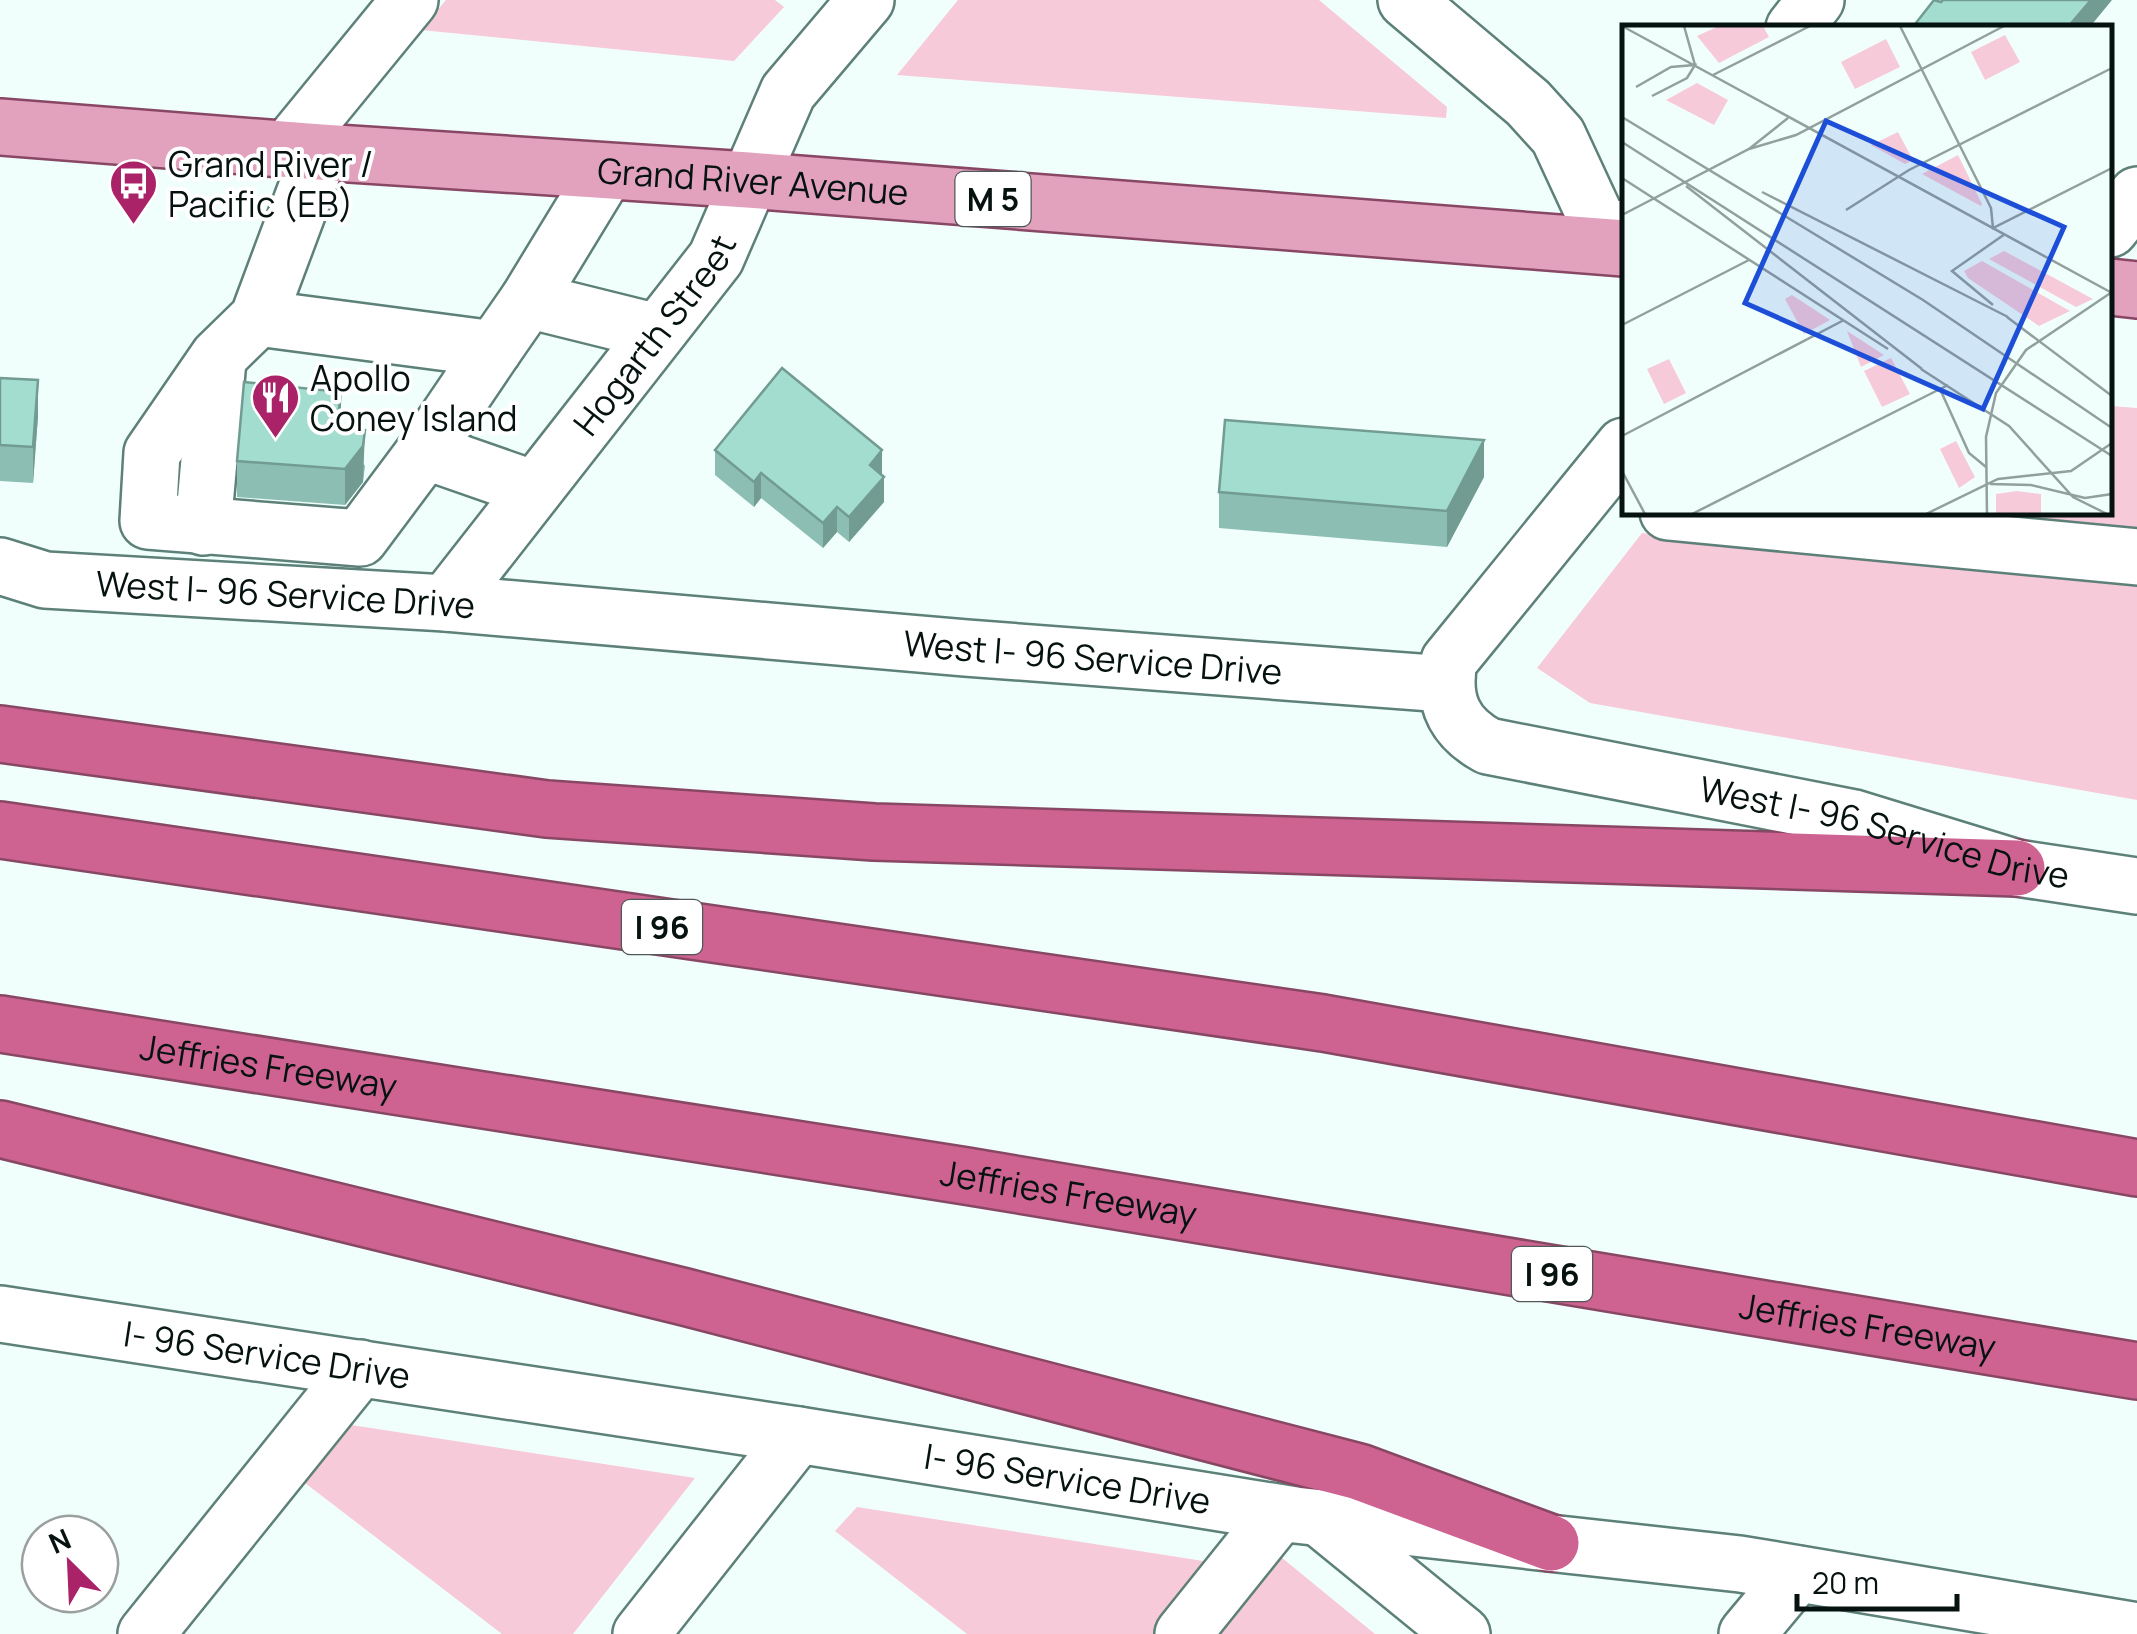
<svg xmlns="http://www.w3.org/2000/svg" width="2137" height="1634" font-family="Manrope,sans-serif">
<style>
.green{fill:#f7cada}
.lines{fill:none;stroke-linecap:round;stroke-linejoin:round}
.minor-casing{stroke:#5d8078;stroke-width:60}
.major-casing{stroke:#884764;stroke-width:60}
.highway-casing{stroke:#884764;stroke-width:60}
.minor{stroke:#fff;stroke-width:55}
.major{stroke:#e2a1bd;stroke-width:55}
.highway{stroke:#ce6391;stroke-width:55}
.wall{fill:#8cbeb3}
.shaded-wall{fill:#729b92}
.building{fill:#a3ddd0;stroke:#729b92;stroke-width:2.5}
.labels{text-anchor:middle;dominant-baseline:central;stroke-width:8;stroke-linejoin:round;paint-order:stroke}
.shield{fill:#fff;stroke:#505958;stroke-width:2.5}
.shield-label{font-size:32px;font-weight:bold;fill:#051210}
.poi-label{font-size:35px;fill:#051210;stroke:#fff;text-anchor:start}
.street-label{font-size:35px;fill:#051210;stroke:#fff}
.inset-road{fill:none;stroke:#92a09d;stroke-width:2.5}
.view{fill:#1d4ed8;fill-opacity:0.15;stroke:#1d4ed8;stroke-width:5}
.inset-edge{fill:none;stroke:#051210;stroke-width:5}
</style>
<rect width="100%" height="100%" fill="#f0fffb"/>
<path class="green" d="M446 0H775L784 7 734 61 421 30Z
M958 0H1319L1447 107 1446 118 897 75Z
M2110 406 2137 408V531L1915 513 2110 512Z
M1642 533 2137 578V800L1590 703 1537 668Z
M332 1422 695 1478 573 1634H502L292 1473Z
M857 1507 1216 1563 1159 1634H967L835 1531Z
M1281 1557 1375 1634H1218Z"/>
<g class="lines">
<defs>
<g id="minor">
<path d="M1406 0 1528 103 1558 136 1609 246 1624 228"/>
<path d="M1794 28 1816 0"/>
<path d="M288 149 410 0"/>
<path d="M320 152 258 318 218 357 152 453 148 521 360 538 425 451"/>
<path d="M2110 229 2137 195"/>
<path d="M528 300 657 332"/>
<path d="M258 318 494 349 528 300 606 172"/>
<path d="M494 349 425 451 534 489"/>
<path id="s1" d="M1624 446 1449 661C1442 701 1453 727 1488 746L1854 818 2017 868 2137 886"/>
<path d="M1668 512 2137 557"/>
<path d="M203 527 218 360"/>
<path id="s2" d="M0 566 45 580 446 603 966 648 1445 684"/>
<path id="s3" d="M446 603 716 258 788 92 866 0"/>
<path id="s4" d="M0 1314 798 1435 1295 1515 1740 1564 2137 1631"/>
<path d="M1321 1519 1462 1634"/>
<path d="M146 1634 360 1368"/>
<path d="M641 1634 798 1435"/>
<path d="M1183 1634 1280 1513"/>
<path d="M1747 1634 1797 1574"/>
</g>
<g id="major">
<path id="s5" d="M0 127 320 152 748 180 1624 248"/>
<path d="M2110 287 2137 290"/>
</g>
<g id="highway">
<path d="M0 734 547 809 874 832 2017 868"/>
<path d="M0 830 1323 1023 2137 1168"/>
<path id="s6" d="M0 1024 966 1176 2137 1371"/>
<path d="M0 1129 685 1297 1359 1472 1551 1543"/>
</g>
</defs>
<use href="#minor" class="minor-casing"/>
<use href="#major" class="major-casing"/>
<use href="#highway" class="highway-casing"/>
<use href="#minor" class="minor"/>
<use href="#major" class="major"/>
<use href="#highway" class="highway"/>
</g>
<path class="wall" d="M0 378 38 416 33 483 0 481Z
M341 428 365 466 363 482 345 505 237 497V461Z
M715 450 882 475 884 502 849 542 837 532 823 548 761 498 754 507 715 475Z
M1484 477 1447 547 1219 528V492Z"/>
<path class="shaded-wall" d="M2091 0H2112L2089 28H2067Z
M38 380V416L33 483V447Z
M341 392V428L337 427Z
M365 430 363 482 345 505V469Z
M1484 440V477L1447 547V511Z
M882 450V475L870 465Z
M761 473V498L754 507V482Z
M884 477V502L849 542V517Z
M837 507V532L823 548V523Z"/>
<path class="building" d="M1934 0 1941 2 1943 0H2091L2067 28H1912Z
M782 368 882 450 870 465 884 477 849 517 837 507 823 523 761 473 754 482 715 450Z
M0 378 38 380 33 447 0 445Z
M244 382 341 392 337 427 365 430 363 446 345 469 237 461Z
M1225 420 1484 440 1447 511 1219 492Z"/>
<defs>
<symbol id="bus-pin" viewBox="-11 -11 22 30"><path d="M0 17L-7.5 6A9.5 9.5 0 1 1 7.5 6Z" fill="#aa2267" stroke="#fff"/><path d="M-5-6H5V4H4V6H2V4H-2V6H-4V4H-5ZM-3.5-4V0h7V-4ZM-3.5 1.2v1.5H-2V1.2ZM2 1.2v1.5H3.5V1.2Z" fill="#fff"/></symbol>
<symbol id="restaurant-pin" viewBox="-11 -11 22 30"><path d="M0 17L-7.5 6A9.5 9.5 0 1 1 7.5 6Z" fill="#aa2267" stroke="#fff"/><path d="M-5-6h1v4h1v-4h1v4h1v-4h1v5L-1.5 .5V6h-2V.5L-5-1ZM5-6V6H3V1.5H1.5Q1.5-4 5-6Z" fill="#fff"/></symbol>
</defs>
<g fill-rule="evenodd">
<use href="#bus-pin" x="106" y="156" width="55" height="75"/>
<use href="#restaurant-pin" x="248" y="370" width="55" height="75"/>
</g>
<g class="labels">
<g class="shield">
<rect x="955.5" y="172" width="75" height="54" rx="8"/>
<rect x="622" y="900" width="80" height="54" rx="8"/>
<rect x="1512" y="1247" width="80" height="54" rx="8"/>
</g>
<g class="shield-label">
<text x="993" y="199">M 5</text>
<text x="662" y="927">I 96</text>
<text x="1552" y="1274">I 96</text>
</g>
<g class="poi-label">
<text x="168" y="164">Grand River /<tspan x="168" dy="40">Pacific (EB)</tspan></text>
<text x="310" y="378">Apollo<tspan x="310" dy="40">Coney Island</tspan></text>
</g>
<g class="street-label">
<text stroke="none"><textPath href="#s5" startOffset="755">Grand River Avenue</textPath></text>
<text stroke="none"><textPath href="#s3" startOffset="340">Hogarth Street</textPath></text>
<text stroke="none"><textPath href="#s2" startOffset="288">West I- 96 Service Drive</textPath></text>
<text stroke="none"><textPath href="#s2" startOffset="1098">West I- 96 Service Drive</textPath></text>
<text stroke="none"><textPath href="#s1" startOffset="785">West I- 96 Service Drive</textPath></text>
<text stroke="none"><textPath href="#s6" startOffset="272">Jeffries Freeway</textPath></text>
<text stroke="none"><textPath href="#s6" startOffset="1082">Jeffries Freeway</textPath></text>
<text stroke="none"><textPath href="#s6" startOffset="1892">Jeffries Freeway</textPath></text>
<text stroke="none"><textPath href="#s4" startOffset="270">I- 96 Service Drive</textPath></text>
<text stroke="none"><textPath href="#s4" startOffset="1080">I- 96 Service Drive</textPath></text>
</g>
</g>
<g transform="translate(1622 25)">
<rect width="490" height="490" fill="#f0fffb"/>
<path d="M97 1H141L147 12 97 38 75 11ZM383 10 398 37 363 55 349 27ZM264 14 278 42 233 64 219 37ZM75 58 106 75 92 100 44 75ZM276 107 291 135 283 139 249 120ZM336 130 360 179 359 181 300 149ZM382 226 471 274 454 282 367 234ZM360 236 448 286 417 301 346 253 342 246ZM170 270 208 295 182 309 163 274ZM225 306 262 330 239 342ZM269 333 288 369 260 382 242 346ZM47 334 64 368 42 379 25 344ZM334 416 353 452 337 463 318 424ZM395 466 419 469V489H374V469Z" fill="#f7cada"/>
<path class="inset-road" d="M0 1 490 268M62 1 73 40M278 1 369 183 371 203 490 143M91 50 188 1M14 62 49 42 73 40 65 53 30 71M0 92 301 275 490 403M0 117 490 431M127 124 166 93M0 153 266 324M64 161 300 344M140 167 386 292M224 185 287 145 490 43M0 190 127 124 174 110 382 1M371 280 330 246 383 209M385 292 490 371M0 300 127 235M299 344 387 401 451 472 485 489M318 364 347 428 364 442M0 411 222 295M0 446 23 489M368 459 409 460 463 473 490 469M70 489 326 360M304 489 376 454 449 446 490 418M365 489 364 412 374 368 404 325 490 267"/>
<path class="view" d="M204 96 442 202 361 384 123 278Z"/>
<rect width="490" height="490" class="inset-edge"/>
</g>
<g transform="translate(70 1564) rotate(336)"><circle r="48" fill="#ffffff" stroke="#9ba09f" stroke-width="2.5"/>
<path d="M0-8L18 38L0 25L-18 38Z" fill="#aa2267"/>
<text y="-15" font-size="28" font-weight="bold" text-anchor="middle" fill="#051210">N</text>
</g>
<path d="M1797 1594v15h160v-15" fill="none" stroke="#051210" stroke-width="5"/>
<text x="1812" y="1594" font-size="30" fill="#051210" stroke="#ffffff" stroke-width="8" paint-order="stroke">20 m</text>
</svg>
